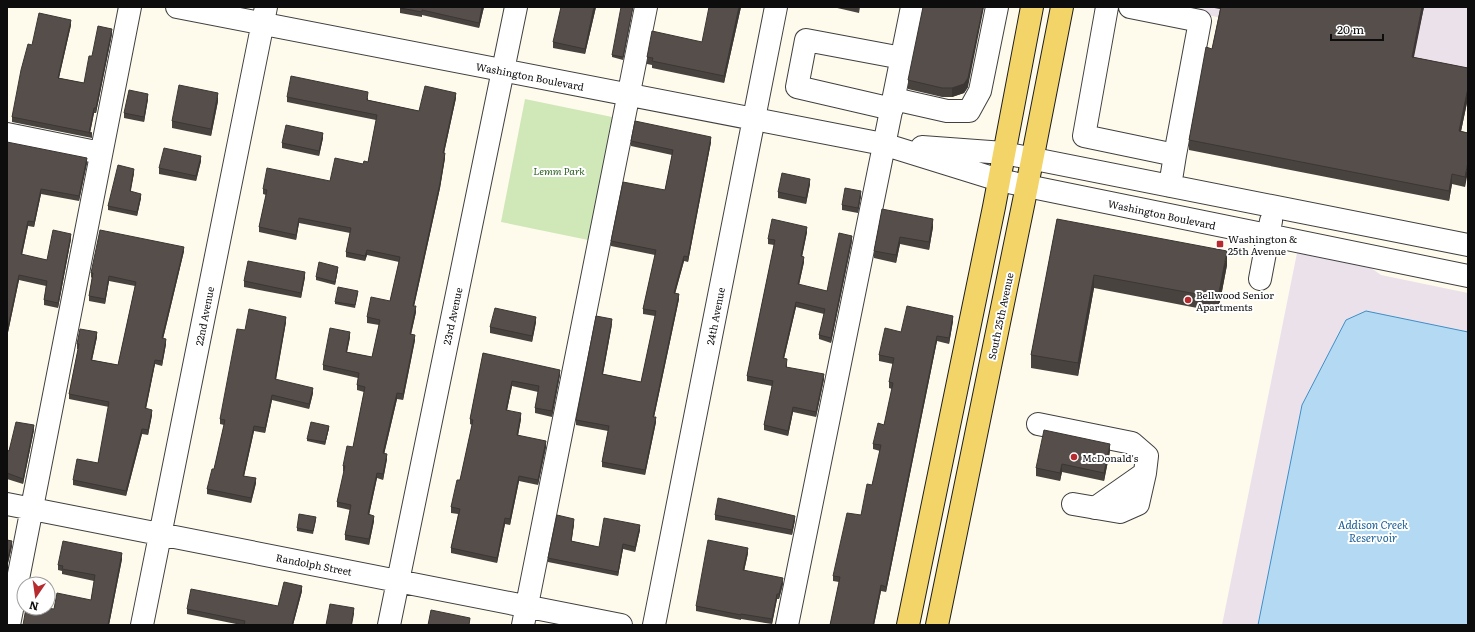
<svg xmlns="http://www.w3.org/2000/svg" width="1475" height="632" font-family="Literata,serif">
<style>
.industrial{fill:#eae1eb}
.green{fill:#d0e7b8}
.water{fill:#b4daf3;stroke:#3e8ec7}
.lines{fill:none;stroke-linecap:round;stroke-linejoin:round}
.minor-casing{stroke:#404040;stroke-width:24}
.major-casing{stroke:#1e1e1e;stroke-width:24}
.minor{stroke:#fff;stroke-width:22}
.major{stroke:#f3d469;stroke-width:22}
.wall{fill:#494340}
.shaded-wall{fill:#3c3734}
.building{fill:#554e4a;stroke:#3c3734}
.poi-dot{fill:#b72b2f;stroke:#fff;stroke-width:1.5}
.labels{text-anchor:middle;dominant-baseline:central;stroke-width:4;stroke-linejoin:round;paint-order:stroke}
.street-label{font-size:10px;fill:#0d0d0d;stroke:#fff}
.park-label{font-size:10px;font-style:italic;fill:#2c6120;stroke:#fff}
.poi-label{font-size:10px;fill:#0d0d0d;stroke:#fff;text-anchor:start}
.water-label{font-size:11px;font-style:italic;fill:#1b6099;stroke:#fff}
</style>
<rect width="100%" height="100%" fill="#fefbed"/>
<path class="industrial" d="M1168 7H1468V68Z
M1297 253 1371 268 1381 275 1468 293V625H1222Z"/>
<path class="green" d="M525 99 617 118 593 241 501 222Z"/>
<path class="water" d="M1366 311 1468 332V625H1258L1302 405 1346 320Z"/>
<g class="lines">
<defs>
<path id="minor" d="M177 7 883 144 999 180 1027 186 1468 276
M1107 7 1084 136 1175 155 1170 186
M1130 7 1200 21 1175 155
M894 99 947 111H969L980 91 997 7
M892 109 797 87 806 40 902 58
M7 134 101 153
M922 147 1004 153 1468 245
M1260 279 1271 221
M1038 424 1132 443 1147 456 1145 473 1095 508
M7 504 621 625
M1073 504 1120 512 1138 504 1145 473
M9 625 130 7
M142 625 266 7
M389 625 516 7
M523 625 646 7
M654 625 776 7
M787 625 912 7"/>
<path id="major" d="M908 625 994 207 1032 7
M937 625 1027 186 1062 7"/>
</defs>
<use href="#minor" class="minor-casing"/>
<use href="#major" class="major-casing"/>
<use href="#minor" class="minor"/>
<use href="#major" class="major"/>
</g>
<path class="wall" d="M400 7H484L479 28 422 15V17L400 13Z
M596 7 585 54 553 48V42Z
M633 7 623 60 612 57V55Z
M741 7 724 83 652 68V65L647 64V57L702 42Z
M833 7H860L859 13Z
M1209 7H1424L1413 57 1468 68V98L1461 131 1468 133 1465 187 1452 184 1449 201 1189 150V140L1212 49 1220 9Z
M71 25 59 78 84 83 92 56 112 34 96 113H94L90 133H92V138L12 122V117L32 45Z
M908 80 968 87 964 93 952 97H942L908 89Z
M287 97 368 98V100L419 111 456 98 444 153 445 158 440 188 414 306 416 312 411 334 415 340 403 400 397 399 384 454 387 459 383 480 377 478 369 515 374 521 369 545 345 540V535L350 510 337 507V502L344 472 343 471V466L353 447 364 392 357 390V385L358 378 323 370V365L350 337 347 352 372 357 379 325 367 323V317L390 301 399 262 367 255 365 261 346 257V252L350 233 299 223 296 240 259 232V227L266 195 263 194V189L330 181 368 162 376 120 287 102Z
M148 99 144 122 124 118V113Z
M218 101 211 136 172 128V121Z
M323 138 319 156 282 148V143Z
M631 141 711 142 688 262 684 261 675 293 679 299 654 417 656 422 645 475 602 467V462L608 431 576 425V420L612 324 603 374 641 382 655 316 643 314V309L655 255 611 246V241L665 190 672 155 631 146Z
M7 143 87 163 79 201 41 194 34 227 28 226 22 255 47 260 71 239 58 308 44 305V300L46 286 19 280 7 337Z
M201 161 196 181 159 174V168Z
M134 173 130 191 141 198 137 216 108 210V206Z
M810 184 806 204 778 198V192Z
M861 196 858 213 842 210V205Z
M882 209 933 227 929 250 900 244 896 263 874 258V251Z
M1057 219 1227 265 1218 312 1094 288 1078 376 1031 368V355Z
M807 232 802 257 804 262 799 285 827 291 852 241 831 343 819 339V335L824 314 796 307 784 358 787 364V368L824 379 816 417 793 412 788 436 764 430V425L772 386 747 381V376L774 245 768 244V239Z
M184 251 163 339 166 344 162 366 155 364 146 409 152 415 148 435 142 434 126 496 73 485V480L98 463 109 407 69 399V394L78 349H77V344L97 337 92 360 118 365 135 286 109 281 105 304 89 301V296L92 278 91 277V273Z
M338 269 335 285 316 280V277Z
M305 277 301 298 244 287V281Z
M358 293 355 308 335 304V302Z
M953 321 949 344 937 341 886 592 881 591 874 625H830L839 582 833 581V576L861 515 872 485 880 451 873 449V444L884 425 892 389 889 388V382L893 364 879 361V355L901 332Z
M286 322 276 380 313 393 309 409 272 400 265 433 254 431 244 476 256 483 251 503 207 494V489L214 469 224 425 220 424V419L245 330Z
M536 322 532 342 490 333V327Z
M483 353 560 375 552 417 535 413V408L538 392 512 386 507 410 521 419 518 435 546 447 538 485 519 481 510 525 505 524 497 563 451 553V548L458 514 451 513V507L460 480 472 425 470 424V419Z
M329 428 325 445 307 441V439Z
M34 430 23 484 7 479V450L9 451Z
M1110 451 1104 481 1062 472 1060 481 1036 476V468Z
M715 515 795 520 792 535 715 520Z
M316 520 313 534 297 531V528Z
M574 524 571 541 599 547 640 530 635 552 623 549 618 576 548 562V558Z
M7 540 12 546 8 563H7Z
M748 553 744 571 783 584 779 599H777L772 624 741 619V620L696 611V606Z
M122 559 109 625 54 609 91 600 94 581 62 574V571L58 570V565Z
M302 591 293 625H241L187 614V609L278 606Z"/>
<path class="shaded-wall" d="M482 7H484L479 28V23Z
M594 7H596L585 54V49Z
M633 7 623 60V57Z
M739 7H741L724 83V76Z
M983 7H984L968 87 964 93 952 97V88Z
M1422 7H1424L1412 67V57Z
M71 20V25L58 82V78Z
M112 29V34L96 113V108Z
M1468 88V98L1459 141V131Z
M218 93V101L211 136V129Z
M456 93V98L443 158V153Z
M148 94V99L144 122V117Z
M94 108V113L90 133H89Z
M323 133V138L319 156V151Z
M711 137V142L688 262V257Z
M445 153V158L440 188 413 311V306Z
M201 156V161L196 181V176Z
M87 158V163L79 201V196Z
M1468 162V172L1465 187V177Z
M134 169V173L130 196V191Z
M1452 174V184L1449 201V191Z
M810 179V184L806 204V198Z
M41 189V194L34 227V222Z
M861 191V196L858 213V208Z
M141 194V198L137 216V212Z
M299 218V223L296 240V235Z
M933 219V227L929 250V242Z
M28 221V226L21 259V254Z
M807 227V232L801 261V256Z
M71 234V239L58 308V303Z
M852 236V241L831 343V338Z
M900 237V244L896 263V255Z
M184 247V251L162 343V338Z
M367 250V255L365 261V256Z
M1227 251V265L1218 312V298Z
M684 256V261L674 298V293Z
M804 257V262L798 289V284Z
M338 267V269L335 285V282Z
M305 272V277L301 298V293Z
M19 275V280L7 337V332Z
M1094 275V288L1078 376V363Z
M109 276V281L105 304V299Z
M679 294V299L653 422V417Z
M796 302V307L783 363V358Z
M416 306V312L410 339V334Z
M953 316V321L949 344V338Z
M286 317V322L275 384V379Z
M536 317V322L532 342V336Z
M612 319V324L602 379V374Z
M97 332V337L91 365V360Z
M350 332V337L346 357V352Z
M415 335V340L403 400V394Z
M937 336V341L886 592V587Z
M166 339V344L162 366V361Z
M155 360V364L145 413V408Z
M560 370V375L552 417V411Z
M824 374V379L816 417V412Z
M512 381V386L506 415V410Z
M313 388V393L309 409V404Z
M397 393V399L383 459V453Z
M272 395V400L265 433V428Z
M793 407V412L788 436V431Z
M152 410V415L148 435V430Z
M521 413V419L517 441V435Z
M656 417V422L645 475V470Z
M34 425V430L23 484V479Z
M254 426V431L243 481V476Z
M329 426V428L325 445V442Z
M142 429V434L126 496V491Z
M546 441V447L538 485V480Z
M1110 444V451L1104 481V473Z
M387 454V459L383 480V474Z
M1062 464V472L1060 481V473Z
M377 473V478L368 520V514Z
M519 476V481L510 525V519Z
M256 478V483L251 503V498Z
M374 516V521L369 545V539Z
M795 516V520L792 535V530Z
M505 518V524L497 563V558Z
M574 519V524L571 546V541Z
M640 525V530L635 552V547Z
M12 541V546L8 563V558Z
M623 544V549L618 576V572Z
M748 548V553L743 576V570Z
M122 553V559L109 625H108Z
M783 578V584L779 599V594Z
M881 585V591L874 625H873Z
M302 586V591L293 625H292Z
M777 594V599L772 624V619Z
M354 608V614L352 625H351Z"/>
<path class="building" d="M400 7H482L479 23 422 10V12L400 8Z
M561 7H594L585 49 553 42Z
M621 7H633L623 57 612 55Z
M709 7H739L724 76 652 61 653 58 647 57 652 31 702 42Z
M923 7H983L968 78 964 84 952 88H942L908 80Z
M1221 7H1422L1412 57 1468 68V88L1459 131 1468 133V162L1465 177 1452 174 1449 191 1189 140 1206 47 1212 49Z
M39 13 71 20 58 78 84 83 89 56H92L98 26 112 29 96 108H94L89 133H92L12 117 21 70 28 44 32 45Z
M291 76 368 92 367 100 419 111 425 86 456 93 443 153H445L440 183 413 306H416L410 334 415 335 403 394 397 393 383 453 387 454 383 474 377 473 368 514 374 516 369 539 345 535 351 505 337 502 345 466H343L347 446 353 447 365 387 357 385 359 373 323 365 330 328 350 332 346 352 372 357 380 320 367 317 371 297 390 301 400 257 367 250 365 256 346 252 351 228 299 218 296 235 259 227 267 190 263 189 267 168 330 181 335 158 363 164 364 161 368 162 377 115 287 97Z
M179 85 218 93 211 129 172 121Z
M129 90 148 94 144 117 124 113Z
M635 121 711 137 688 257 684 256 674 293 679 294 653 417H656L645 470 602 462 609 426 576 420 596 316 612 319 602 374 641 382 656 311 643 309 656 250 611 241 623 182 665 190 673 150 631 141Z
M286 125 323 133 319 151 282 143Z
M7 142 87 158 79 196 41 189 34 222 28 221 21 254 47 260 53 230 71 234 58 303 44 300 47 281 19 275 7 332Z
M164 148 201 156 196 176 159 168Z
M118 165 134 169 130 191 141 194 137 212 108 206Z
M782 173 810 179 806 198 778 192Z
M845 188 861 191 858 208 842 205Z
M882 209 933 219 929 242 900 237 896 255 874 251Z
M772 219 807 227 801 256 804 257 798 284 827 291 839 233 852 236 831 338 819 335 825 309 796 302 783 358 787 359 786 367 824 374 816 412 793 407 788 431 764 425 773 381 747 376 775 240 768 239Z
M1057 219 1227 251 1218 298 1094 275 1078 363 1031 355Z
M100 230 184 247 162 338 166 339 162 361 155 360 145 408 152 410 148 430 142 429 126 491 73 480 77 459 98 463 109 402 69 394 79 344H77L80 329 97 332 91 360 118 365 136 282 109 276 105 299 89 296 93 273H91Z
M248 261 305 272 301 293 244 281Z
M319 262 338 267 335 282 316 277Z
M338 287 358 291 355 305 335 302Z
M907 306 953 316 949 338 937 336 886 587 881 585 873 625H830L840 577 833 576 847 513 861 515 867 484 872 485 881 445 873 444 878 423 884 425 893 383 889 382 894 358 879 355 885 328 901 332Z
M495 308 536 317 532 336 490 327Z
M249 309 286 317 275 379 313 388 309 404 272 395 265 428 254 426 243 476 256 478 251 498 207 489 212 469H214L225 420 220 419 237 329 245 330Z
M483 353 560 370 552 411 535 408 539 386 512 381 506 410 521 413 517 435 546 441 538 480 519 476 510 519 505 518 497 558 451 548 460 509 451 507 457 480H460L473 420 470 419Z
M16 422 34 425 23 479 7 473V450L9 451Z
M311 422 329 426 325 442 307 439Z
M1044 430 1110 444 1104 473 1062 464 1060 473 1036 468Z
M718 498 795 516 792 530 715 515Z
M299 514 316 517 313 531 297 528Z
M557 515 574 519 571 541 599 547 604 518 640 525 635 547 623 544 618 572 548 558Z
M7 540 12 541 8 558H7Z
M708 540 748 548 743 570 783 578 779 594H777L772 619 741 614V615L696 606Z
M63 541 122 553 108 625H23L26 608H46L54 609 57 593 91 600 95 575 62 569 63 566 58 565Z
M284 582 302 586 292 625H244L245 621 187 609 191 589 278 606Z
M330 604 354 608 351 625H326Z
M431 610 470 618 469 625H428Z"/>
<g class="poi-dot">
<rect x="1216" y="240" width="8" height="8" rx="2"/>
<circle cx="1188" cy="300" r="4"/>
<circle cx="1074" cy="457" r="4"/>
</g>
<g class="labels">
<g class="street-label">
<text transform="translate(530 76) rotate(11)">Washington Boulevard</text>
<text transform="translate(1162 214) rotate(12)">Washington Boulevard</text>
<text transform="translate(204 316) rotate(-79)">22nd Avenue</text>
<text transform="translate(452 316) rotate(-78)">23rd Avenue</text>
<text transform="translate(715 316) rotate(-79)">24th Avenue</text>
<text transform="translate(1000 316) rotate(-78)">South 25th Avenue</text>
<text transform="translate(314 564) rotate(11)">Randolph Street</text>
</g>
<g class="park-label">
<text x="559" y="170">Lemm Park</text>
</g>
<g class="poi-label">
<text x="1228" y="238">Washington &amp;<tspan x="1228" dy="12">25th Avenue</tspan></text>
<text x="1196" y="294">Bellwood Senior<tspan x="1196" dy="12">Apartments</tspan></text>
<text x="1082" y="457">McDonald's</text>
</g>
<g class="water-label">
<text x="1373" y="524">Addison Creek<tspan x="1373" dy="13">Reservoir</tspan></text>
</g>
</g>
<rect width="1475" height="632" fill="none" stroke="#0d0d0d" stroke-width="16"/>
<g transform="translate(36 596) rotate(193)"><circle r="19" fill="#ffffff" stroke="#9e9e9e"/>
<path d="M0-3L7 15L0 10L-7 15Z" fill="#b72b2f"/>
<text y="-6" font-size="11" font-weight="bold" text-anchor="middle" fill="#0d0d0d">N</text>
</g>
<path d="M1331 34v6h52v-6" fill="none" stroke="#0d0d0d" stroke-width="2"/>
<text x="1337" y="34" font-size="12" fill="#0d0d0d" stroke="#ffffff" stroke-width="3" paint-order="stroke">20 m</text>
</svg>
